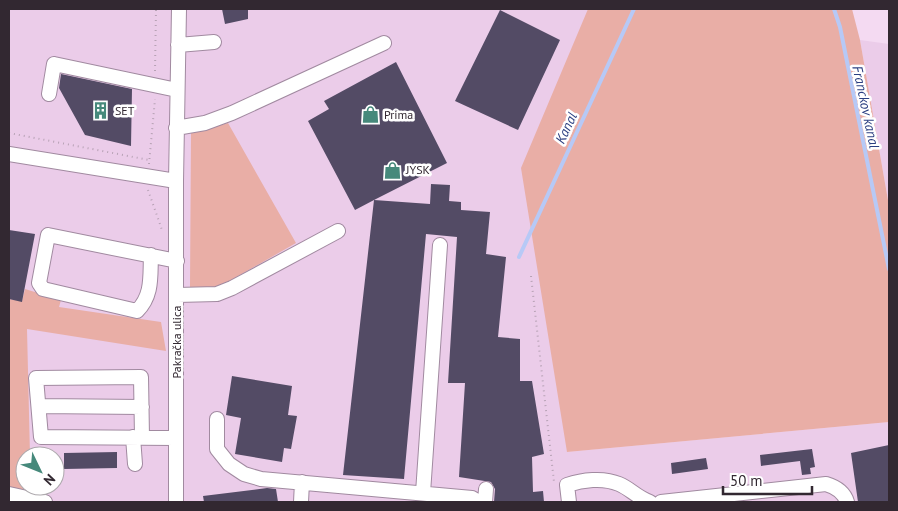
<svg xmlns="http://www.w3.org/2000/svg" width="898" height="511" font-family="'PT Sans',sans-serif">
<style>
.built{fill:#ebcce9;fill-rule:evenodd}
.green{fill:#e9aea6}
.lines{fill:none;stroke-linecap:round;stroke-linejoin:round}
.stream{stroke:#b7c9f6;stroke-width:4}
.building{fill:#534b65}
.minor-casing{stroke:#a18aa0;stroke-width:16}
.path{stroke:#b7a2b5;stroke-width:2;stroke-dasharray:1 4;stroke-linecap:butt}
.minor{stroke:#fff;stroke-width:14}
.labels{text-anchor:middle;stroke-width:5;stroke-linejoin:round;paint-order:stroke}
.poi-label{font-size:12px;fill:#322831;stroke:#fff;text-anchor:start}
.street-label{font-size:12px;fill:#322831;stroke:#fff}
.water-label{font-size:14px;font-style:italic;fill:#2b3f81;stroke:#fff}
</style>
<rect width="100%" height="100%" fill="#f4daf2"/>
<path class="built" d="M9,9H588L567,452L889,422V502H9ZM25,456H55V486H25Z
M860,40L889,44V206Z"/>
<path class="green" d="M588,9H852L860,40L889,206V422L567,452L521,168Z
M228,123L296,243L219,287H190L191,133Z
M25,289L61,300L59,307L161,322L166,351L27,329L30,456H25V486H31L28,502H9V299L22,301Z"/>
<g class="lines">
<path class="stream" d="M834,9L840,27L889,269
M519,257L634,9"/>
</g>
<path class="building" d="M222,9H248V19L225,24Z
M500,10L560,40L518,130L455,101Z
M396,62L447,163L374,200L430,204L431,184L450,185L449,201L461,202V210L490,212L486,254L506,257L498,337L520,339V381H532L544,454L532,457L533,492L543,491L544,502H494L495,489L491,482L459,477L465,383H448L457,237L426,234L404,479L343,475L374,200L355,210L308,121L329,109L324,101Z
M61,74L132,89L131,146L85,135L59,88Z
M9,230L35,234L22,302L9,299Z
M232,376L292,386L288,415L297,416L291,449L284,448L282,462L235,454L241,418L226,415Z
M889,445V502H858L851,453Z
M812,449L815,467L810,468L811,474L802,475L800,461L761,466L760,455Z
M117,452V468L64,469V453Z
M706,458L708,469L672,474L671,463Z
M267,488L276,489L278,502H204L203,496Z"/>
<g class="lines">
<defs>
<path id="minor" d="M178,45L214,42
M49,94L54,64L177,90
M176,128L205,123L232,113L384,43
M9,154L176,181
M151,255C150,276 153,295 137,311L43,289L39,283L48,235L177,261
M177,295L217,294L232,288L338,231
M39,406L142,407
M217,419V449L229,464L244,474L261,479L472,498L479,502
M133,437L135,464
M142,437L141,377L36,378L41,437L176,438
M423,493L440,245
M9,494L45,502
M176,502V181L179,9
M301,502L302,482
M485,502L486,489
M569,502L567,485C582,480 603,477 619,484C631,489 636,497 650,502
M661,502L826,484C836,487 844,492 847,502"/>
</defs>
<use href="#minor" class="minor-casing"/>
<path class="path" d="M155,71L156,9
M9,133L149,160
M149,164L155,99
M148,190L162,230
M531,276L554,482"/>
<use href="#minor" class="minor"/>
</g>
<defs>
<symbol id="building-bare" viewBox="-9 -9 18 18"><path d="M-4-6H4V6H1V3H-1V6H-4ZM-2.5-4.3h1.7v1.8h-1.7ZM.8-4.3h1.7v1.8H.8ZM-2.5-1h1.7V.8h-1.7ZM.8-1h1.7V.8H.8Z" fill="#46897b" stroke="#fff" stroke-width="2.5" paint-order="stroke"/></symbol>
<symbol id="shop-bare" viewBox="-9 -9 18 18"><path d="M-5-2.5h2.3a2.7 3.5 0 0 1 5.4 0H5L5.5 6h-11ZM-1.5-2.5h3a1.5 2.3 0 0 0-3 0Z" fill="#46897b" stroke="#fff" stroke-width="2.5" paint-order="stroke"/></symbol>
</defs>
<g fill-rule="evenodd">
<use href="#building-bare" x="88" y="98" width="25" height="25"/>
<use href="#shop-bare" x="358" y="102" width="25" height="25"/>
<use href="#shop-bare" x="380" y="158" width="25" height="25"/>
</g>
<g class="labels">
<g class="poi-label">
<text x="115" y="115">SET</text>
<text x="384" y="119">Prima</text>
<text x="406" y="174">JYSK</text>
</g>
<g class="street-label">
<text transform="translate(177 342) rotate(-90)" y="4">Pakračka ulica</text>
</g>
<g class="water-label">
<text transform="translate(866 107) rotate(78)" y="5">Franckov kanal</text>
<text transform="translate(566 128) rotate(-65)" y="5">Kanal</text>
</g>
</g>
<rect width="898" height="511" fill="none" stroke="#322831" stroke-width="20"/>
<g transform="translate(40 471) rotate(133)"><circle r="24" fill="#ffffff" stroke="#ada9ad"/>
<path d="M0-4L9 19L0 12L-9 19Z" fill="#46897b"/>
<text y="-8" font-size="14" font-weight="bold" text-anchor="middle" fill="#322831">N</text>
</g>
<path d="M723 486v8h89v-8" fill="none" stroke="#322831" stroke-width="2.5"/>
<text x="730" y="486" font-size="15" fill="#322831" stroke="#ffffff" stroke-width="4" paint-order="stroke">50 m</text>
</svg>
